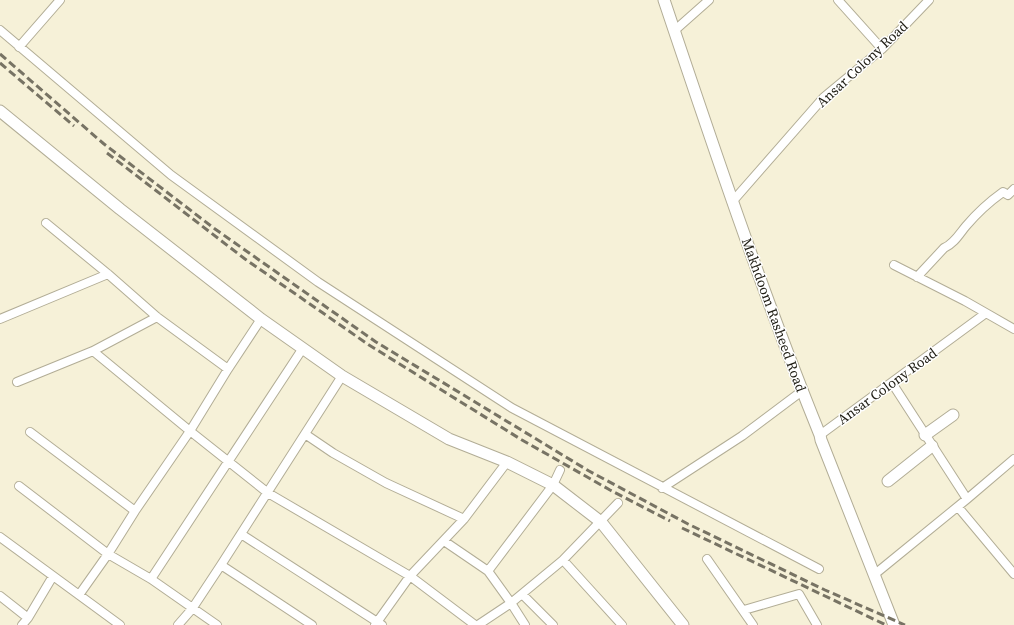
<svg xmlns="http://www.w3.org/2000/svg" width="1014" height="625" font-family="'Source Serif 4',serif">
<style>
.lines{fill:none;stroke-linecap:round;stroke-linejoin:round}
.street-casing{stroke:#b2ad96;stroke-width:10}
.secondary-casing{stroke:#b2ad96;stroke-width:13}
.street{stroke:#fff;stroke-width:8}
.secondary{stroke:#fff;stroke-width:11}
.rail{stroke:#777364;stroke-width:3;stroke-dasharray:8 4;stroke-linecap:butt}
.labels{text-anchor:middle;stroke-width:3;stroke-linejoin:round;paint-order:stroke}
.street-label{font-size:14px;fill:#222017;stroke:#fff}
</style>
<rect width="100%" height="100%" fill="#f6f1d8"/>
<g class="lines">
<defs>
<path id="street" d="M838,0L882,49
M0,30L171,175L318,282L512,408L819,569
M674,31L709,0
M19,47L60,0
M732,202L824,97L882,49L929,0
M46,223L108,274L157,317L228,369
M894,265L965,301L986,313
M917,277L944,248C954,244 960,233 966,226C977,213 989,202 1003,192L1008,195L1014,189
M0,319L108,274
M93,351L190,431L268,493L410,576L475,625
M17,382L93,351L157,317
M892,383L967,499
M30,432L135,511
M305,434L333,453L386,483L464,519
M820,435L986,313L1014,329
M19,486L108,554L151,579L217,625
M662,488L742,436L802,391
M958,507L1014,574
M241,534L382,625
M0,537L120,625
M444,541L488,571L511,603L525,625
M707,559L753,625
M563,560L622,625
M221,565L312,625
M488,571L553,485L560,470
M875,574L967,499L1014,459
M151,579L303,348
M522,594L553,625
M79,595L108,554L135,511L190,431L228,369L261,319
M0,596L28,618
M744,610L799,594L817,625
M22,625L28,618L53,576
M178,625L192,609L221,565L342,376
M375,625L410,576L464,519L507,462
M478,625L511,603L563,560L618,503"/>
<path id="secondary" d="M664,0C713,146 762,292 820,435L821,440L894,625
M0,111L120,209L261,319L342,376L449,439L507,462L553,485L601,522L683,625
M925,435L953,415
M888,481L932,446"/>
</defs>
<use href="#street" class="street-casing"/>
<use href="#secondary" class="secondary-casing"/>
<use href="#street" class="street"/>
<use href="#secondary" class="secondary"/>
<path class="rail" d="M0,54L104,144L215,229L376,342L589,471L688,524L825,590L905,625
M0,63L74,126
M107,153L245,259L369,345L522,440L610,490L670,521
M682,528L886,625"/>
</g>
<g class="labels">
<g class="street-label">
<text transform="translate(862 64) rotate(-43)" y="5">Ansar Colony Road</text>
<text transform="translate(774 315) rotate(70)" y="5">Makhdoom Rasheed Road</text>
<text transform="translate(887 386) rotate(-36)" y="5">Ansar Colony Road</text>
</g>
</g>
</svg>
